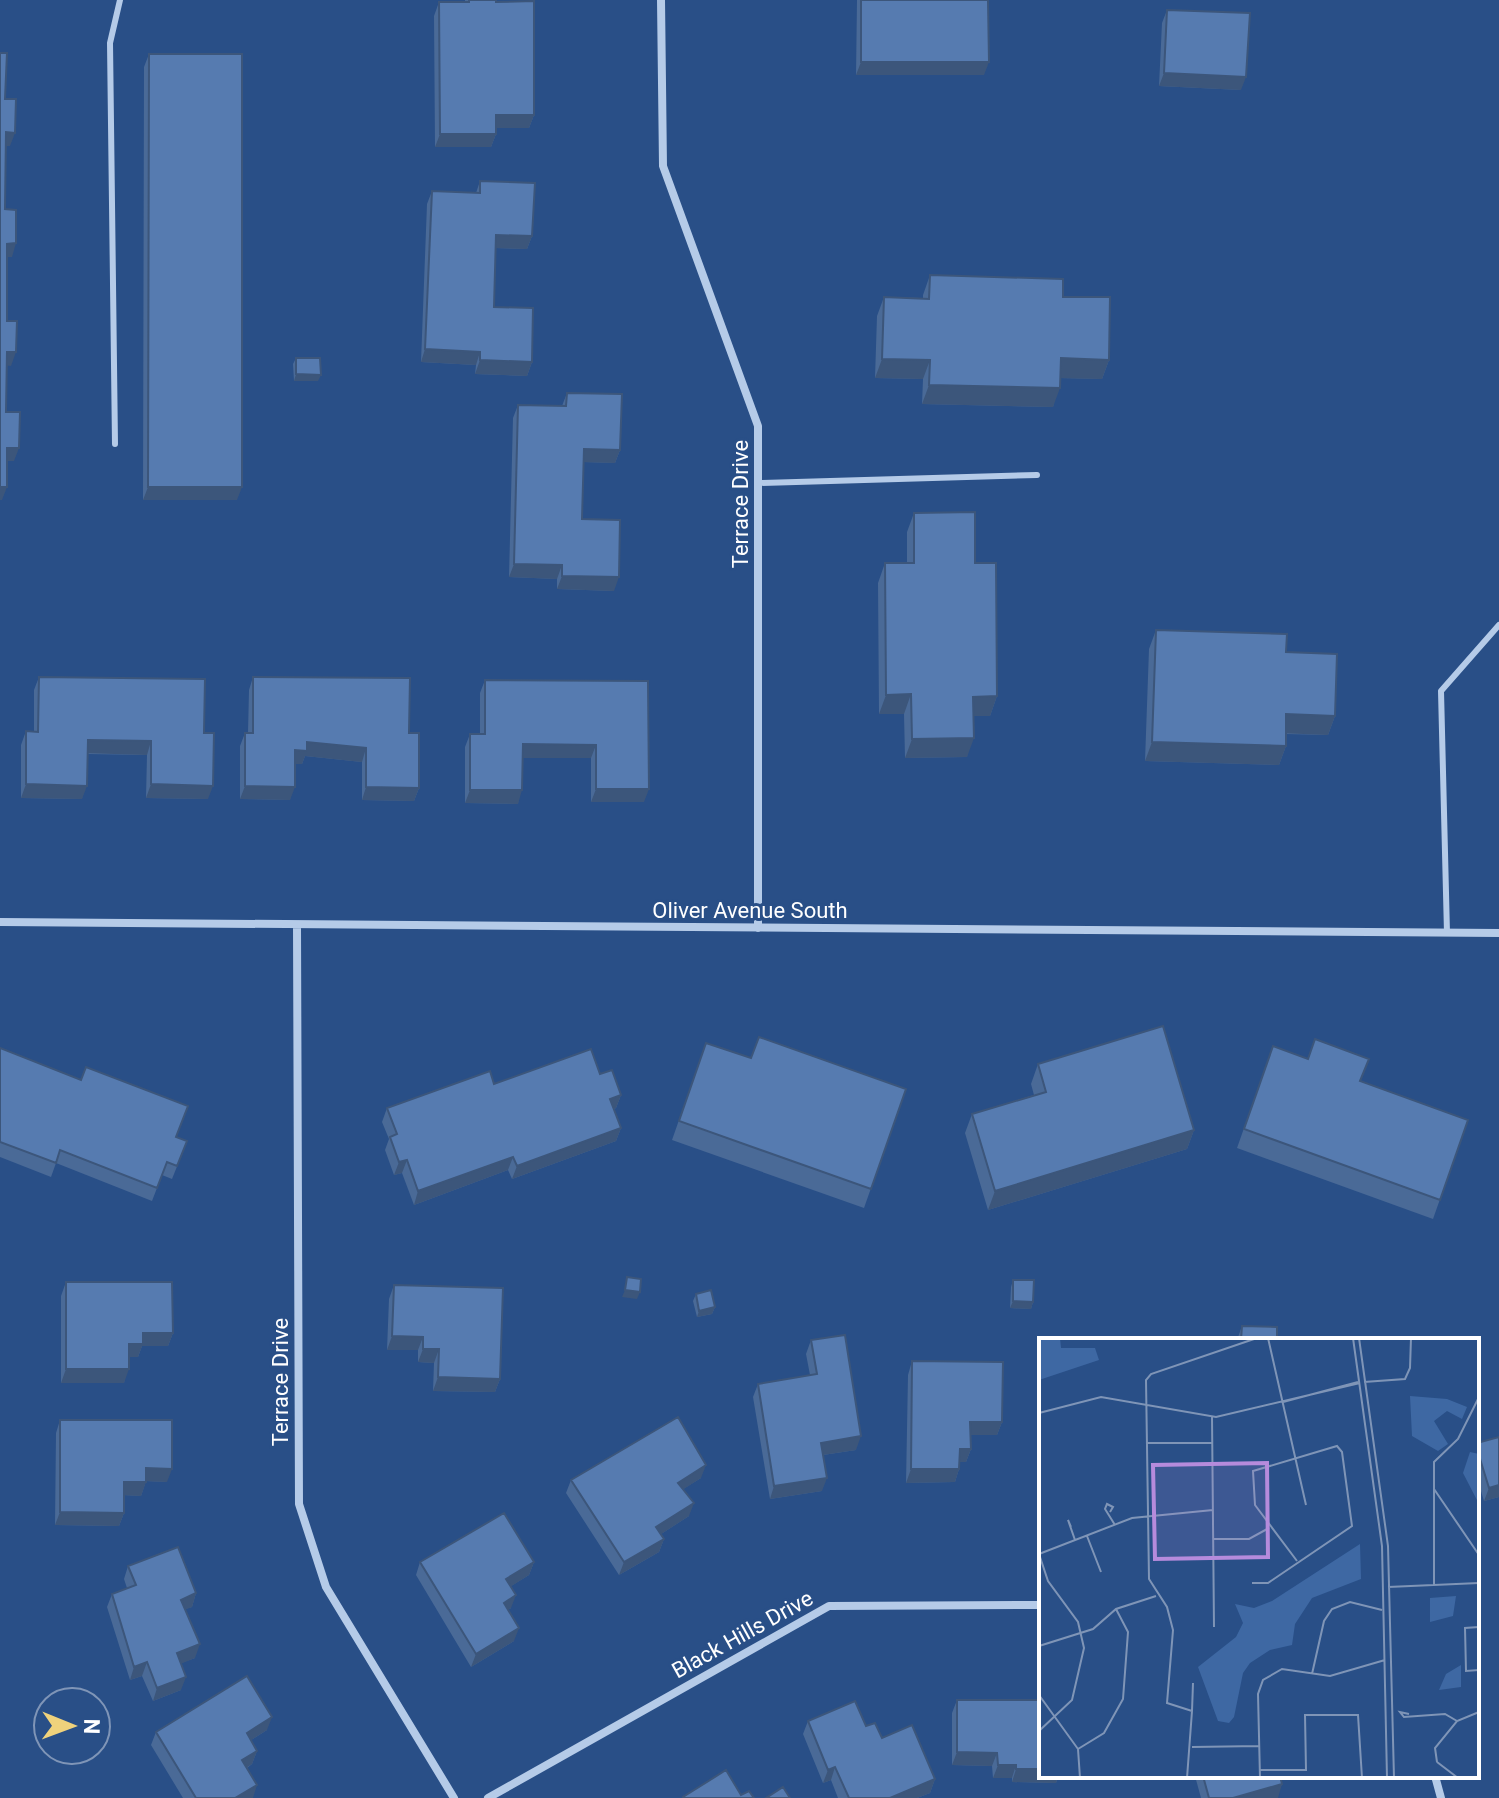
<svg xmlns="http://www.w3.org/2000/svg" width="1499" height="1798" font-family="Roboto,sans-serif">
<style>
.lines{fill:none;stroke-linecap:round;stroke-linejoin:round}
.service{stroke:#b5cbe8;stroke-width:6}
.minor{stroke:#b5cbe8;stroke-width:8}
.wall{fill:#4a6a97}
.shaded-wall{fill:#3c567b}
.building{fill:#567bb0;stroke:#3c567b;stroke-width:2}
.labels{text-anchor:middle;stroke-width:6;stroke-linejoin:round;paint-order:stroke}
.street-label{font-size:22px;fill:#fff;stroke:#294f87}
.inset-road{fill:none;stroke:#7f95b7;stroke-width:2}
.view{fill:#b68bdc;fill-opacity:0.15;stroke:#b68bdc;stroke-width:4}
.inset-edge{fill:none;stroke:#fff;stroke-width:4}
</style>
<rect width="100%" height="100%" fill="#294f87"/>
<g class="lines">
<path class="service" d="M115,444L110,43L120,0
M758,483L1037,475
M1447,933L1441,691L1499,625"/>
<path class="minor" d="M661,0L663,166L758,426V928
M0,922L1499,933
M297,925L299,1504L326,1587L454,1798
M1435,1776L1441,1798
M488,1798L829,1606L1041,1605"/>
</g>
<path class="wall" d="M465,0H496L534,115L529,128H496V134L491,147H435L434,16L439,2H465Z
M857,0H988L984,75H856Z
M1167,10L1241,90L1159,86L1162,23Z
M149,54L237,500H143L144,67Z
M480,181L532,236L527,249L496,248L494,307L532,362L527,376L475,374L476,365L421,362L427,204L432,191L476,193Z
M930,275L1063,297L1109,360L1102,379L1060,378L1053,407L922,404L923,379L875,378L877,316L884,297L923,298V295Z
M296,358L318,381H294L293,364Z
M567,393L620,450L615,463L584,462L582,519L614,591L557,589V579L509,577L513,418L518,405L562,406Z
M914,513L975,563L997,696L990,716H973L967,757L905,758L904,714H879L878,583L885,563H907V532Z
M1156,630L1286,652L1335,716L1328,735L1286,734V746L1279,765L1145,761L1149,649Z
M39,677L204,733L208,799L146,798L147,755L88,754L82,799L21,798V745L26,731L34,732V690Z
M253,677L409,733L419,788L414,801L362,800V762L305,756L302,764H295L290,800L240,799V746L245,733H248L249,690Z
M485,680L648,681L644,802H591V758H523L518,804L465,803V747L470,734H480V693Z
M706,1043L751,1058L906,1089L864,1208L672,1140Z
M1273,1046L1361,1081L1468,1120L1433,1219L1237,1148Z
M0,1048L176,1137L182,1154L172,1179L162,1175L152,1201L56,1163L51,1177L0,1157Z
M1038,1064L1194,1130L1187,1149L988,1210L965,1133L972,1114L1034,1095L1031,1084Z
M600,1074L621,1095L616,1108L614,1109L621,1128L616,1141L512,1179L508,1170L414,1205L402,1173L394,1175L385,1150L389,1139L382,1122L387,1108L494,1084Z
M1013,1280L1033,1302L1031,1309L1010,1308L1011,1287Z
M66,1282L173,1333L168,1346H142L138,1357H129L124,1383H61V1296Z
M394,1285L500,1379L495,1392L433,1391L434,1363L418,1362V1350H387L389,1299Z
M696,1294L715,1307L712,1314L697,1317L693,1301Z
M1242,1326L1277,1340H1237Z
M811,1340L856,1450L823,1455L822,1491L770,1499L753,1397L758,1384L810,1375L806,1354Z
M912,1361L1002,1422L997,1435H971V1449L966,1462H960L959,1469L955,1482L906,1483L908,1375Z
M1041,1389V1485H1040Z
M60,1420L167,1482L146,1481L141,1496L124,1495V1513L119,1526L55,1525L56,1433Z
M1499,1437V1497L1484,1501L1477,1478V1443Z
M701,1478L683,1489L689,1516L661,1534L664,1539L659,1552L619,1575L566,1493L571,1480Z
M420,1562H534L529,1575L511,1586V1608L508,1610L514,1641L471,1667L416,1575Z
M128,1566L196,1593L192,1607L185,1609L195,1658L181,1663V1690L153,1701L142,1676L130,1680L107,1607L112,1594L127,1588L124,1579Z
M957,1700L1041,1776H1058L1056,1783L1012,1782V1778H993L992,1766L952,1765V1713Z
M808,1721L866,1726L935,1779L930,1793L917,1798H838L831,1780L823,1783L803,1734Z
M267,1730L251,1740L257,1751L252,1764L247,1768L253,1798H183L151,1745L156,1732Z
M1195,1776H1280L1282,1784L1276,1798H1201Z"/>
<path class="shaded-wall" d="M861,62H989L984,75H856Z
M1164,73L1246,77L1241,90L1159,86Z
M496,115H534L529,128H491Z
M6,132L15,133L10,146H1Z
M440,134H496L491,147H435Z
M496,235L532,236L527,249L492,248Z
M16,243L12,257H2L7,244Z
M425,349L480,352L476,365L421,362Z
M7,352H16L11,366L2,365Z
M1061,358L1109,360L1102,379L1054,378Z
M882,359L930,360L923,379L875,378Z
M480,360L532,362L527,376L475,374Z
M296,374L321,375L318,381H294Z
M929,385L1060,388L1053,407L922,404Z
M7,448H19L14,461H2Z
M584,449L620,450L615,463L580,462Z
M0,487H7L2,500H0Z
M148,487H242L237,500H143Z
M514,564L562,565L557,579L509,577Z
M562,576L619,577L614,591L557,589Z
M911,694L904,714H879L886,695Z
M997,696L990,716H966L973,697Z
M1286,714L1335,716L1328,735L1279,733Z
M974,738L967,757L905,758L912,739Z
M88,740L151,741L147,755L83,753Z
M307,742L366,748L362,762L305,756L302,764H290L295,750Z
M1152,742L1286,746L1279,765L1145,761Z
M523,744L596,745L591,758H518Z
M26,784L87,786L82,799L21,798Z
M151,784L213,786L208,799L146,798Z
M245,786L295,787L290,800L240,799Z
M366,787L419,788L414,801L362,800Z
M596,789H649L644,802H591Z
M470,790H522L518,804L465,803Z
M621,1095L616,1108L605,1112L610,1099Z
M621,1128L616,1141L512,1179L517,1166Z
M1194,1130L1187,1149L988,1210L995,1191Z
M513,1157L508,1170L414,1205L418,1191Z
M407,1160L402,1173L394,1175L399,1162Z
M625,1290L640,1292L637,1299L622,1297Z
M1013,1301L1033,1302L1031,1309L1010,1308Z
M715,1307L712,1314L697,1317L699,1311Z
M143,1333H173L168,1346H142L138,1357H124L129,1344Z
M392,1336L423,1337L418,1350H387Z
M423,1349H439L434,1363L418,1362Z
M66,1369H129L124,1383H61Z
M438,1377L500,1379L495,1392L433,1391Z
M970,1422H1002L997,1435H966Z
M861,1436L856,1450L816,1456L821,1443Z
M960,1449H971L966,1462H955Z
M706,1465L701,1478L673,1496L678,1483Z
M146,1468L172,1469L167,1482L142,1481Z
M911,1469H959L955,1482L906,1483Z
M827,1478L822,1491L770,1499L774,1486Z
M124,1482H146L141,1496L119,1495Z
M1499,1485V1497L1484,1501L1489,1488Z
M694,1503L689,1516L652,1540L656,1527Z
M60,1512L124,1513L119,1526L55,1525Z
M664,1539L659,1552L619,1575L624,1562Z
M534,1562L529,1575L502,1592L506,1579Z
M196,1593L192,1607L176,1613L181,1600Z
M516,1595L511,1608L499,1616L504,1603Z
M519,1628L514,1641L471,1667L476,1654Z
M200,1644L195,1658L173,1667L177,1653Z
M147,1662L142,1676L130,1680L134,1667Z
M186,1677L181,1690L153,1701L157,1688Z
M272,1717L267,1730L242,1746L247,1733Z
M257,1751L252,1764L238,1773L242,1760Z
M957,1752L997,1753L992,1766L952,1765Z
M998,1765H1016L1012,1778H993Z
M835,1767L831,1780L823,1783L828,1770Z
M1016,1769H1041V1776H1058L1056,1783L1012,1782Z
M935,1779L930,1793L917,1798H890Z
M1282,1784L1278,1798H1233Z
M257,1785L253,1798H235Z"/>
<path class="building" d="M469,0H496V2L534,1V115H496V134H440L439,2H469Z
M861,0H988L989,62H861Z
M1167,10L1250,13L1246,77L1164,73Z
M0,53H7L5,99H16L15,133L6,132L5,209L16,210V243L7,244V321H17L16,352H7L6,412H20L19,448H7V487H0Z
M149,54H242V487H148Z
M480,181L535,183L532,236L496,235L494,307L533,308L532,362L480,360V352L425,349L432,191L480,193Z
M930,275L1063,279V297H1110L1109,360L1061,358L1060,388L929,385L930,360L882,359L884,297L929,299Z
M296,358H320L321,375L296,374Z
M567,393L622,394L620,450L584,449L582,519L620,520L619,577L562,576V565L514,564L518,405L566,406Z
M975,512V563H996L997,696L973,697L974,738L912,739L911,694L886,695L885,563H914V513Z
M1156,630L1287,634L1286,652L1337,654L1335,716L1286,714V746L1152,742Z
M39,677L205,679L204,733H214L213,786L151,784V741L88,740L87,786L26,784V731L38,732Z
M253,677L410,678L409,733H419V788L366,787V748L307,742V751L295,750V787L245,786V733H253Z
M485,680L648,681L649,789H596V745L523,744L522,790H470V734H485Z
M1163,1026L1194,1130L995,1191L972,1114L1046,1092L1038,1064Z
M759,1037L906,1089L871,1189L679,1121L706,1043L751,1058Z
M1315,1039L1369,1059L1360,1081L1468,1120L1440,1200L1244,1129L1273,1046L1308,1059Z
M0,1048L81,1080L86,1067L188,1106L176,1137L187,1141L177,1166L167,1162L157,1188L60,1150L56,1163L0,1142Z
M591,1049L600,1074L612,1070L621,1095L610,1099L621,1128L517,1166L513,1157L418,1191L407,1160L399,1162L390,1137L397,1134L387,1108L490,1071L494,1084Z
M627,1277L641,1279L640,1292L625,1290Z
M1013,1280H1034L1033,1302L1013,1301Z
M66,1282H172L173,1333H143V1344H129V1369H66Z
M394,1285L503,1288L500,1379L438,1377L439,1349H423V1337L392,1336Z
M711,1290L715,1307L699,1311L696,1294Z
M1242,1326L1277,1327V1340H1241Z
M845,1335L861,1436L821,1443L827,1478L774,1486L758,1384L817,1374L811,1340Z
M912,1361L1003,1362L1002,1422H970L971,1449H960L959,1469H911Z
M678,1417L706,1465L678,1483L694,1503L656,1527L664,1539L624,1562L571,1480Z
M60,1420H172V1469L146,1468V1482H124V1513L60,1512Z
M1499,1437V1485L1489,1488L1477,1449V1443Z
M504,1513L534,1562L506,1579L516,1595L504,1603L519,1628L476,1654L420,1562Z
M178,1547L196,1593L181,1600L200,1644L177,1653L186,1677L157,1688L147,1662L134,1667L112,1594L136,1585L128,1566Z
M247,1676L272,1717L247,1733L257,1751L242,1760L257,1785L235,1798H196L156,1732Z
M957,1700H1041V1769H1016V1765H998L997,1753L957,1752Z
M855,1701L866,1726L875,1723L882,1738L912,1725L935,1779L890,1798H849L835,1767L828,1770L808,1721Z
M726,1770L741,1795L749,1791L754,1798H684L683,1797Z
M1203,1776H1280L1282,1784L1233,1798H1209Z
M783,1787L790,1798H766Z"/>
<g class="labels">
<g class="street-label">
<text transform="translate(740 504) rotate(-90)" y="8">Terrace Drive</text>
<text x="750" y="918">Oliver Avenue South</text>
<text transform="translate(280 1382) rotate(-90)" y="8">Terrace Drive</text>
<text transform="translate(742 1634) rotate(-29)" y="8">Black Hills Drive</text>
</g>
</g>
<g transform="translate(1039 1338)">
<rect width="440" height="440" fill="#294f87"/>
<path d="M0,0H21L22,10H56L60,22L0,42ZM371,58L408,61L428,69L423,81L408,73L395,83L409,106L399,113L373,98ZM431,114L440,116V166L424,135ZM321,206L322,241L273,260L256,286L253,307L231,312L211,325L204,335L195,379L190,385L179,383L159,329L197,299L204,285L196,266L215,270L233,263ZM417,258L414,278L391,284V260ZM422,327V349L400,352L407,336Z" fill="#3e68a3"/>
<path class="inset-road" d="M229,0L267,167M314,0L343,208L348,440M320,0L349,208L355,440M325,44L366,41L371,30L372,0M244,64L319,44M0,75L62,59L177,79L321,45M173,79L175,289M108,105H173M395,151L440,217M71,174L74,169L68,166L66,171L76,187M32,189L29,182L36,202M48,198L62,234M174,201H210L230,190M0,216L9,243L39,284L45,310L33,362L0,393M0,216L93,180L174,172M213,245H229L313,188L303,114L298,108L214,133L216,167L258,223M395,248V124L419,101L440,59M349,249L440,245M440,289L426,290L427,333L440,332M0,308L54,291L77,271L117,258M273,336L285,283L293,271L311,264L343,272M0,357L39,411L41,440M153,373L154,345M370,376L361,374L365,379L406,376L418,383M153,409L220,408M39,411L65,395L84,361L89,294L77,271M398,424L396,410L418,383L440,374M398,424L419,440M220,432H267L266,377H319L323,440M148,440L153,373L128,365L134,292L128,269L110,241L107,42L112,36L218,0M221,440L219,356L224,342L243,331L291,338L346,322"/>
<path class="view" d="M228,125L229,219L116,221L114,127Z"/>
<rect width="440" height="440" class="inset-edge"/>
</g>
<g transform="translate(72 1726) rotate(91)"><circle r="38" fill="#294f87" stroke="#7f95b7" stroke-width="2"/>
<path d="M0-6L14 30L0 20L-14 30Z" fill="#efd27c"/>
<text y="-12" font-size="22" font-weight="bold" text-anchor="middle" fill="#ffffff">N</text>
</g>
</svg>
